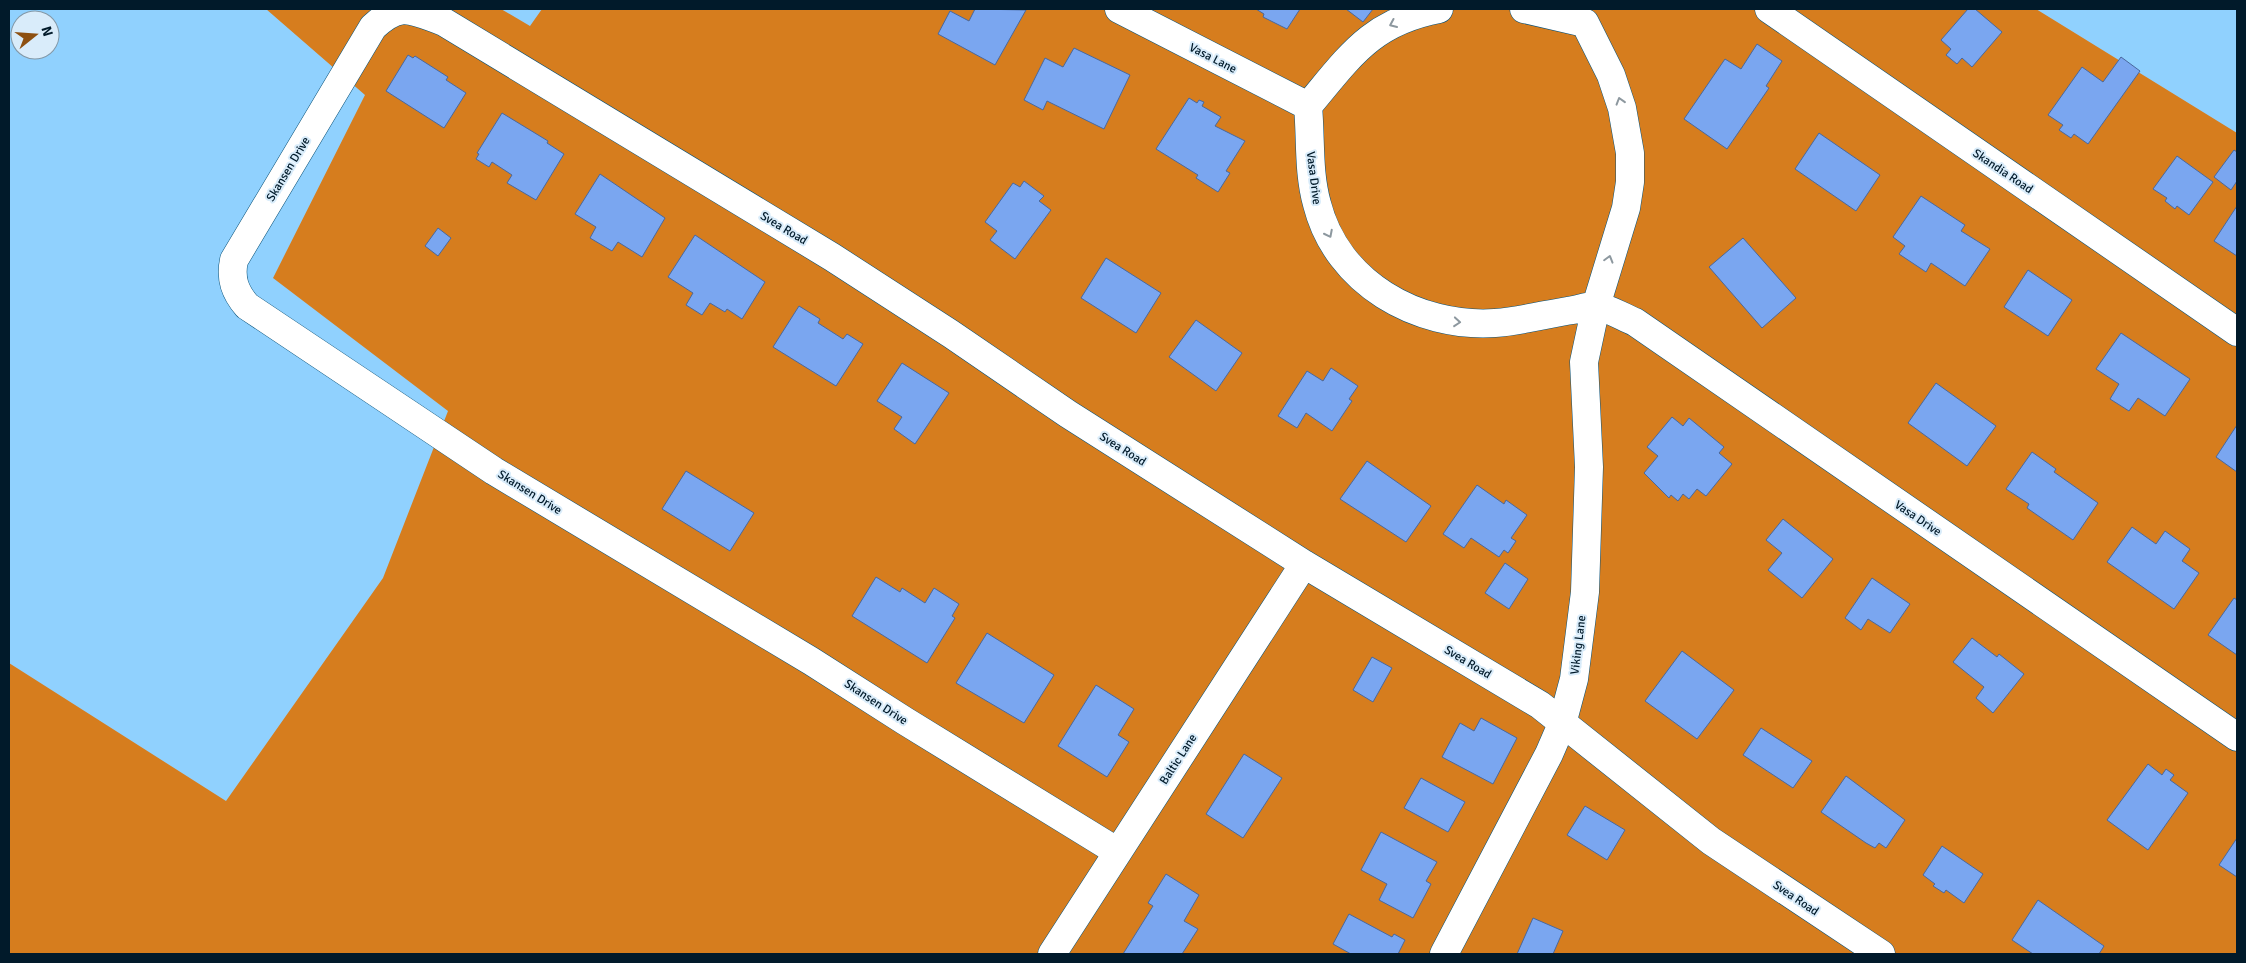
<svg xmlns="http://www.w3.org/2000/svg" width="2246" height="963" font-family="Signika,sans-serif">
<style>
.forest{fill:#d67d1e}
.building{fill:#7aa6f0;stroke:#49689d}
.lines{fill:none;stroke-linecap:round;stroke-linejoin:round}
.minor-casing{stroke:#085178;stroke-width:29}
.minor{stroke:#fff;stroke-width:28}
.oneway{stroke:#8d989f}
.labels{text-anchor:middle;stroke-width:4;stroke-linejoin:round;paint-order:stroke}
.street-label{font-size:12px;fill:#011a2a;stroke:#d9ecfa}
</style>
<rect width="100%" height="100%" fill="#90d1fe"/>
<path class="forest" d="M266,9H501L530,26L542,9H2036L2237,133V954H9V663L226,801L383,578L448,411L273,278L365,95Z"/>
<path class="building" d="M975,9L1026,10L995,65L938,34L950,11L969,21Z
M1256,9H1300L1287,29L1263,17L1264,14Z
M1346,9H1373L1363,22Z
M1968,9H1975L2002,32L1972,67L1962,58L1957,64L1946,55L1951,49L1941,40Z
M1757,44L1782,61L1766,86L1769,88L1727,149L1684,119L1725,59L1741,69Z
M1074,48L1130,75L1104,129L1047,101L1043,110L1024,100L1045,58L1063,67Z
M408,55L413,58L415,56L448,77L446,80L466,93L444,128L386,91Z
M2121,57L2140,71L2088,144L2074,134L2071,138L2059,130L2063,125L2048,115L2082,67L2103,82Z
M1189,98L1197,103L1199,100L1204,102L1202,106L1221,117L1215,126L1245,141L1226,171L1230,173L1218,192L1196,178L1198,175L1156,149Z
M502,113L548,141L547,143L564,154L536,200L507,183L512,175L492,162L489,167L476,159L479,154L477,153Z
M1819,133L1880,175L1856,211L1795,169Z
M2234,150L2237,152V181L2231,190L2214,177Z
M2177,156L2213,182L2189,215L2177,206L2175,209L2165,201L2167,198L2153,189Z
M600,174L665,218L642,257L618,242L612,251L590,238L596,227L575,214Z
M1024,181L1044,196L1039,201L1051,210L1015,259L990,240L997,231L985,222L1013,183L1020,187Z
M1921,196L1965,225L1961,231L1990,249L1965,286L1931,263L1926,272L1899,254L1905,246L1893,237Z
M2237,206V256L2214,241Z
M438,228L451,238L438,256L425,246Z
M695,235L765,282L742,319L727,309L725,312L710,303L702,315L686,305L693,293L668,277Z
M1743,238L1796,298L1762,328L1709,267Z
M1106,258L1161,293L1136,333L1081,298Z
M2028,270L2072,300L2048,336L2004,307Z
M799,306L820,319L818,323L843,339L847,334L863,344L836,386L773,347Z
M1196,320L1242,353L1216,391L1169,357Z
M2121,333L2190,379L2165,416L2138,398L2129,411L2110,399L2119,384L2096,369Z
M902,363L949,393L915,444L894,429L902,417L877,401Z
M1331,368L1358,386L1349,399L1352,401L1332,431L1306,413L1297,428L1278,416L1307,371L1323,381Z
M1936,383L1996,426L1967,466L1908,423Z
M1672,417L1683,426L1689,418L1724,447L1719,453L1732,464L1706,496L1697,489L1689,499L1683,494L1678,501L1671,495L1669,498L1644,473L1658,456L1647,447Z
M2237,425V472L2216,457Z
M2032,452L2056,469L2054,472L2098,503L2073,540L2027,508L2029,504L2006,489Z
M1367,461L1431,506L1406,542L1340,499Z
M686,471L754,513L730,551L662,509Z
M1477,485L1504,504L1506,500L1527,515L1511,538L1516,541L1508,553L1504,550L1499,557L1471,538L1464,548L1443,534Z
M1783,519L1833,559L1802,598L1768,570L1782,553L1766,540Z
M2132,527L2156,544L2165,531L2190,549L2182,561L2199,573L2174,609L2107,562Z
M1505,563L1528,579L1509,609L1485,593Z
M876,577L900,592L902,588L925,603L934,588L959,604L952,616L955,618L927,663L852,616Z
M1872,578L1910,604L1890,633L1868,619L1861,630L1845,618Z
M2234,598L2237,600V655L2208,635Z
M987,633L1054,675L1024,723L956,683Z
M1972,638L1997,657L1999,654L2024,674L1993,713L1976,698L1984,687L1953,662Z
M1682,651L1734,690L1697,739L1645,701Z
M1372,657L1392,668L1373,702L1353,690Z
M1096,685L1134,709L1118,735L1129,742L1107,777L1058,746Z
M1481,718L1517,738L1493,784L1442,757L1460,723L1474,731Z
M1761,728L1812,761L1793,788L1743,755Z
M1244,754L1282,778L1243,838L1206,814Z
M2148,764L2162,775L2166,769L2174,775L2170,780L2188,793L2148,850L2107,820Z
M1846,776L1905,820L1886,848L1879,843L1875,848L1866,843L1821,812Z
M1421,778L1465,802L1448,832L1404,808Z
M1585,806L1625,830L1607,860L1567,835Z
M1381,832L1437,862L1426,881L1431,884L1413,918L1379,900L1387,884L1361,870Z
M2237,838V877L2219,865Z
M1942,846L1983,874L1964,903L1946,890L1944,893L1933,886L1935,884L1923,875Z
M1166,874L1199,895L1184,921L1198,929L1182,954H1123L1153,906L1148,903Z
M2038,900L2104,946L2099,954H2033L2012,940Z
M1349,914L1392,937L1394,934L1405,940L1398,954H1351L1333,944Z
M1533,918L1563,931L1553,954H1517Z"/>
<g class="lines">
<defs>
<path id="minor" d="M1119,9L1308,106
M1439,9C1371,22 1350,56 1308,106C1311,139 1308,172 1317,204C1337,283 1417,328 1495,323C1521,321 1547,314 1573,310C1580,309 1589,305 1596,306C1608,308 1623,317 1635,322L2237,737
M1769,9L2237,332
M1118,852L905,721L811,661L494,471L247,306C235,292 230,279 234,260L373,27C401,1 411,10 444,22L832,257L951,334L1068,414L1304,564L1540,705L1711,841L1881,954
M1052,954L1304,564
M1444,954L1549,754L1562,724L1574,679L1585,592L1589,467L1584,362L1596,306L1626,208L1630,182V153L1622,108L1611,75L1585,23L1524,9"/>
</defs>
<use href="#minor" class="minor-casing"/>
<use href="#minor" class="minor"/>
</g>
<defs><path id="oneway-chevron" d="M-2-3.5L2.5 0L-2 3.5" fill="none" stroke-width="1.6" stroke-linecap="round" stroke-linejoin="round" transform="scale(1.25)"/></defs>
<g class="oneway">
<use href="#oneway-chevron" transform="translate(1393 24) rotate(156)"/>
<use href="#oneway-chevron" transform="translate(1620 101) rotate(-107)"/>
<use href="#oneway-chevron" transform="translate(1329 234) rotate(63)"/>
<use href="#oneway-chevron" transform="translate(1609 259) rotate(-74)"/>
<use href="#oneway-chevron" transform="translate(1457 322) rotate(5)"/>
</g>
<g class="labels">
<g class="street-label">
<text transform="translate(1213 58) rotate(27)" y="4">Vasa Lane</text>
<text transform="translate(288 169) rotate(-59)" y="4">Skansen Drive</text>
<text transform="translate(2003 171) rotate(34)" y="4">Skandia Road</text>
<text transform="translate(1314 178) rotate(83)" y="4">Vasa Drive</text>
<text transform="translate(784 228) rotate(31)" y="4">Svea Road</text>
<text transform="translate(1123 449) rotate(32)" y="4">Svea Road</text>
<text transform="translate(530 492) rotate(32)" y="4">Skansen Drive</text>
<text transform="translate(1918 518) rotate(34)" y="4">Vasa Drive</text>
<text transform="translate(1578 645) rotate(-83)" y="4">Viking Lane</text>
<text transform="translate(1468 662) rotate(31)" y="4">Svea Road</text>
<text transform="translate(876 702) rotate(33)" y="4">Skansen Drive</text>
<text transform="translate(1178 759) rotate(-57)" y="4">Baltic Lane</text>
<text transform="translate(1796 898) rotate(34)" y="4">Svea Road</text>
</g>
</g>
<rect width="2246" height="963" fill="none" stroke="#011a2a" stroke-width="20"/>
<g transform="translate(35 35) rotate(73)"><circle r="24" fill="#d9ecfa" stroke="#8398a7"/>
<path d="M0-4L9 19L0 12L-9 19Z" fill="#8d5011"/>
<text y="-8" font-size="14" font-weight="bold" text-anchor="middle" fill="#011a2a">N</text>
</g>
</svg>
